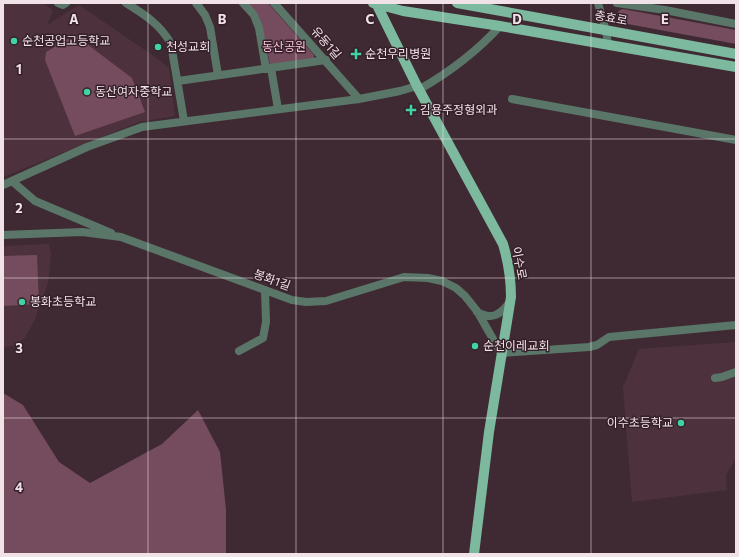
<svg xmlns="http://www.w3.org/2000/svg" width="739" height="557" font-family="Commissioner,'Noto Sans KR',sans-serif">
<style>
.built{fill:#4d323d}
.green{fill:#754c5e}
.lines{fill:none;stroke-linecap:round;stroke-linejoin:round}
.minor{stroke:#597669;stroke-width:8}
.major{stroke:#7cb99f;stroke-width:10}
.grid{fill:none;stroke:#f1e2e8;stroke-width:1;stroke-opacity:0.55}
.poi-dot{fill:#3fd4a2;stroke:#352029;stroke-width:1.5}
.labels{text-anchor:middle;stroke-width:3;stroke-linejoin:round;paint-order:stroke}
.street-label{font-size:12px;fill:#f1e2e8;stroke:#352029}
.poi-label{font-size:12px;fill:#f1e2e8;stroke:#352029;text-anchor:start}
.park-label{font-size:12px;fill:#f9c1d8;stroke:#352029}
.grid-label{font-size:13px;text-anchor:middle;font-weight:bold;fill:#f1e2e8;stroke:#352029;stroke-width:3;stroke-linejoin:round;paint-order:stroke}
</style>
<rect width="100%" height="100%" fill="#3f2a33"/>
<path class="built" d="M3,3H44L53,11L47,25L79,5L155,57L169,68L175,116L139,122L3,177Z
M49,244L51,254L48,283L34,321L25,338L14,346L3,347V246Z
M736,342V458L726,475L727,490L632,502L623,387L639,349Z"/>
<path class="green" d="M247,3H268L314,55V60L270,67L268,54Z
M623,9L736,30V44L622,23L618,16V12L620,10Z
M75,35L132,78L145,112L75,136L45,60L46,52Z
M37,255L39,304L3,306V256Z
M3,393L23,405L59,462L90,483L162,444L198,410L220,452L226,510V554H3Z"/>
<g class="lines">
<path class="minor" d="M58,3L63,5L66,3
M126,3C144,14 161,25 171,44L184,121
M196,3L205,15L210,27L218,75
M243,3L254,15L259,28L266,69
M274,3L359,99
M598,3L606,31L608,44
M617,3L665,10L736,24
M271,68L278,109
M178,81L326,60
M420,89C448,73 478,50 500,26
M512,99L736,140
M12,181L35,201L111,233
M3,185L87,147L142,127L359,99L400,91L417,86
M3,235L82,232L121,237L292,300L306,302L326,301L404,277L428,278L442,281L456,288L465,296L477,311L501,353L589,347L597,345L609,337L736,325
M477,312C492,321 501,314 510,302
M239,351L263,338L266,322L265,290
M715,378L722,377L736,372"/>
<path class="major" d="M373,3L403,11L500,26L736,67
M376,3L417,86L503,244C508,261 511,279 511,297L489,432L474,554
M457,3L736,54"/>
</g>
<path class="grid" d="M148,3V554M296,3V554M443,3V554M591,3V554M3,139H736M3,278H736M3,418H736"/>
<g class="poi-dot">
<circle cx="14" cy="41" r="4"/>
<circle cx="158" cy="47" r="4"/>
<path d="M354 48h4v4h4v4h-4v4h-4v-4h-4v-4h4z"/>
<circle cx="87" cy="92" r="4"/>
<path d="M409 104h4v4h4v4h-4v4h-4v-4h-4v-4h4z"/>
<circle cx="22" cy="302" r="4"/>
<circle cx="475" cy="346" r="4"/>
<circle cx="681" cy="423" r="4"/>
</g>
<g class="labels">
<g class="street-label">
<text transform="translate(611 18) rotate(10)" y="4">충효로</text>
<text transform="translate(326 43) rotate(49)" y="4">유동1길</text>
<text transform="translate(519 263) rotate(79)" y="4">이수로</text>
<text transform="translate(272 280) rotate(20)" y="4">봉화1길</text>
</g>
<g class="poi-label">
<text x="22" y="45">순천공업고등학교</text>
<text x="166" y="51">천성교회</text>
<text x="365" y="58">순천우리병원</text>
<text x="95" y="96">동산여자중학교</text>
<text x="420" y="114">김용주정형외과</text>
<text x="30" y="306">봉화초등학교</text>
<text x="483" y="350">순천이레교회</text>
<text x="673" y="427" text-anchor="end">이수초등학교</text>
</g>
<g class="park-label">
<text x="284" y="51">동산공원</text>
</g>
</g>
<g class="grid-label">
<text x="74" y="24">A</text>
<text x="222" y="24">B</text>
<text x="370" y="24">C</text>
<text x="517" y="24">D</text>
<text x="665" y="24">E</text>
<text x="19" y="74">1</text>
<text x="19" y="213">2</text>
<text x="19" y="353">3</text>
<text x="19" y="492">4</text>
</g>
<rect width="739" height="557" fill="none" stroke="#f1e2e8" stroke-width="8"/>
</svg>
